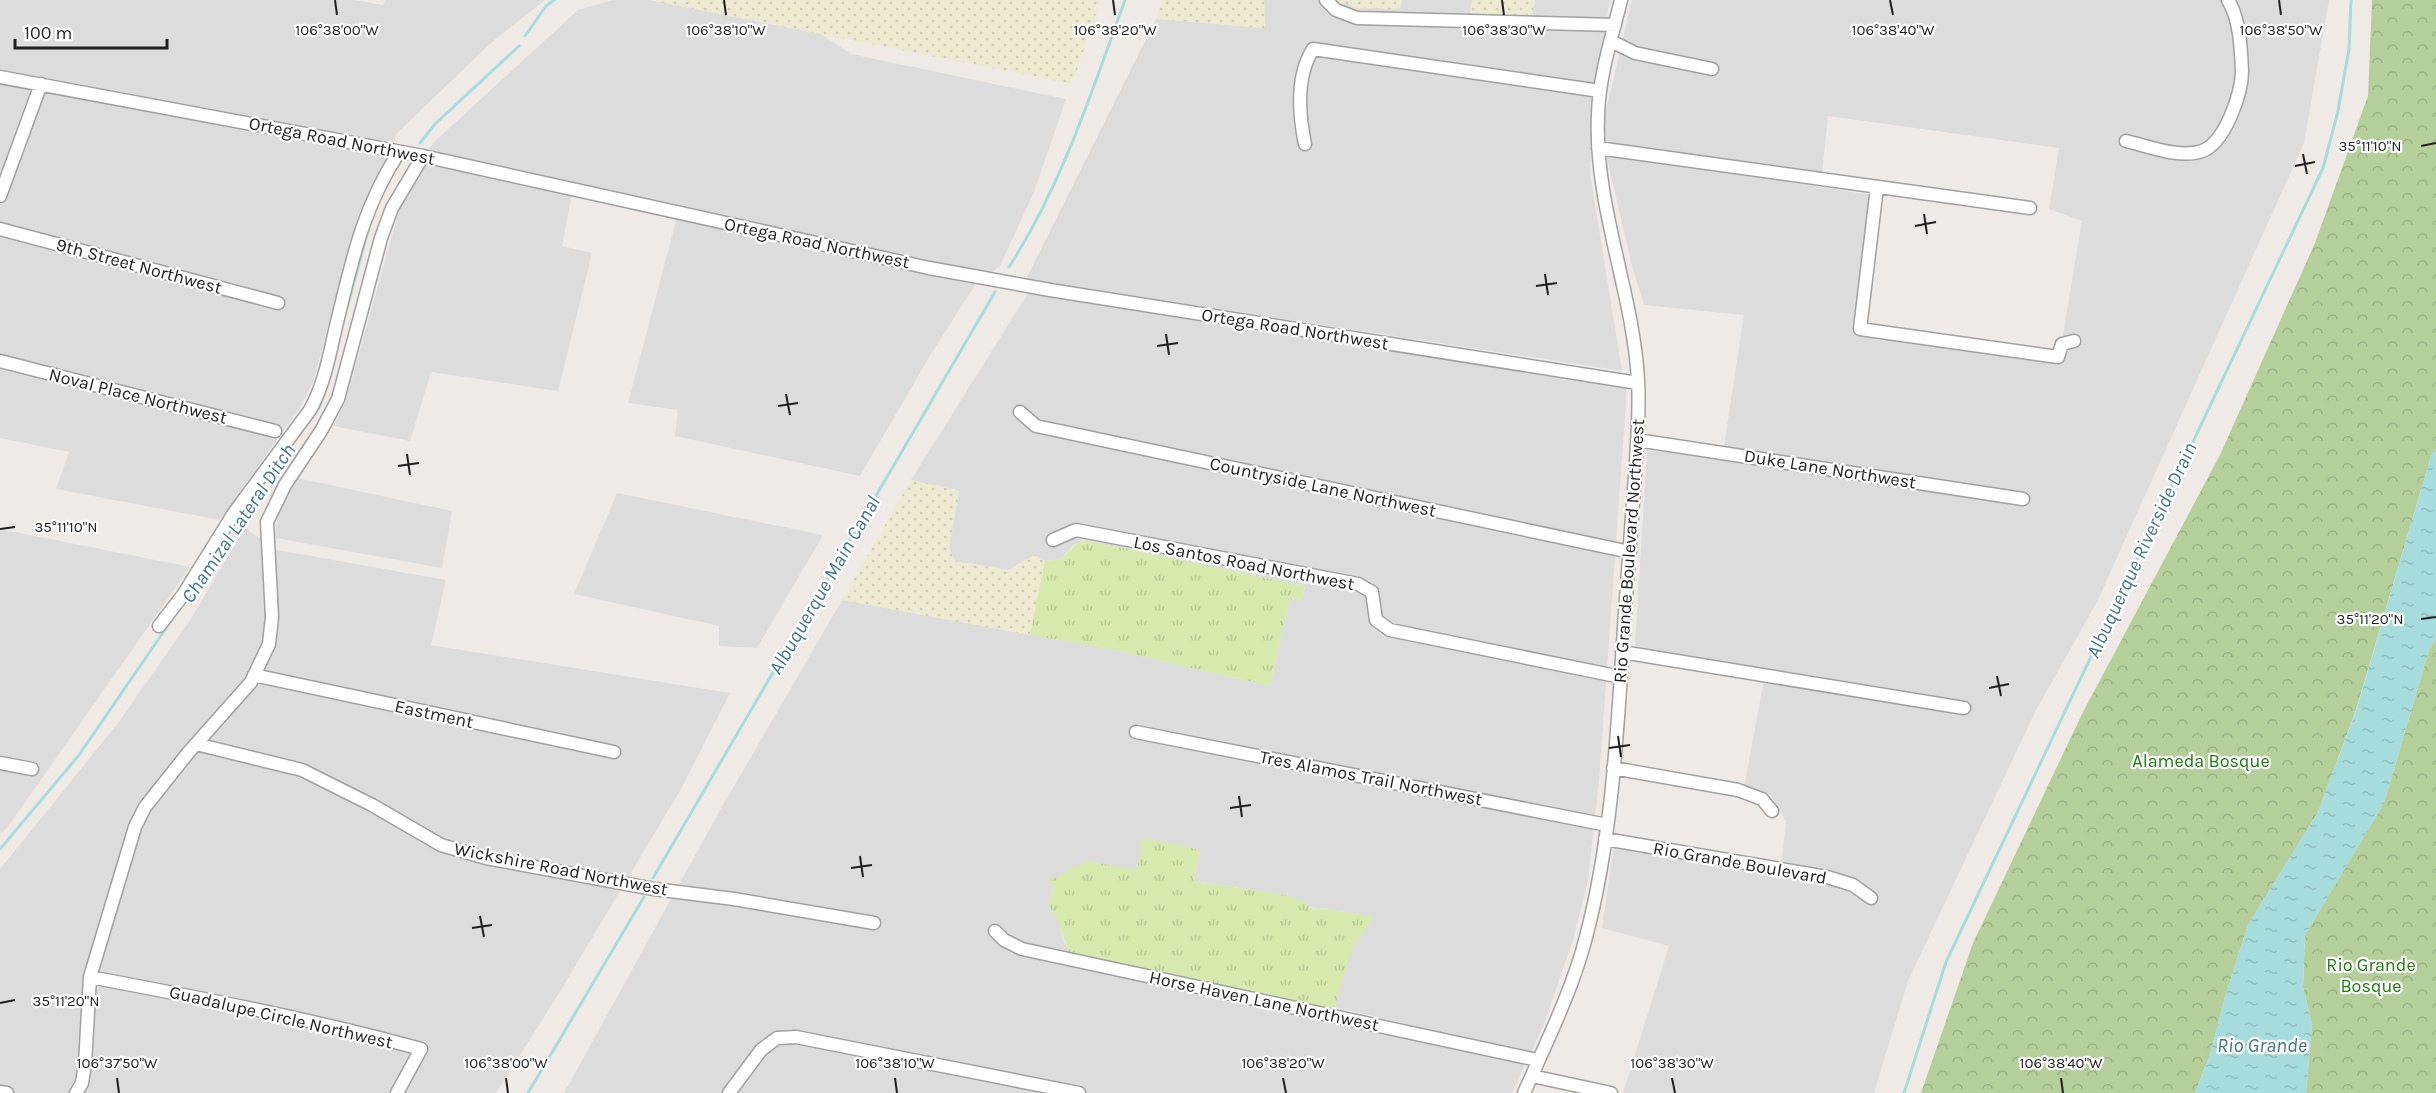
<svg xmlns="http://www.w3.org/2000/svg" width="2436" height="1093" font-family="Karla,sans-serif">
<style>
.residential{fill:#dddcdc}
.farmland{fill:url(#farmland-dots)}
.grass{fill:url(#grass-tufts)}
.forest{fill:url(#forest-crowns)}
.water{fill:url(#water-ripples)}
.lines{fill:none;stroke-linecap:round;stroke-linejoin:round}
.stream{stroke:#a7dcdd;stroke-width:3}
.minor-casing{stroke:#a0a0a0;stroke-width:15}
.minor{stroke:#fff;stroke-width:12}
.ticks{fill:none;stroke:#1f1f1f;stroke-width:2}
.labels{text-anchor:middle;stroke-width:4.5;stroke-linejoin:round;paint-order:stroke}
.street-label{font-size:18px;fill:#1f1f1f;stroke:#fff}
.park-label{font-size:18px;fill:#1b7e0d;stroke:#fff}
.water-label{font-size:20px;font-style:italic;fill:#40788f;stroke:#fff}
.ticks-label{font-size:15px;text-anchor:middle;fill:#1f1f1f;stroke:#fff;stroke-width:4.5;stroke-linejoin:round;paint-order:stroke}
</style>
<defs>
<pattern id="farmland-dots" width="8" height="8" patternUnits="userSpaceOnUse" patternTransform="scale(1.5)"><rect width="8" height="8" fill="#eeead1"/><path d="M2 2h.1M6 6h.1" fill="none" stroke="#ccc8b3" stroke-width="1.8" stroke-linecap="round"/></pattern>
<pattern id="grass-tufts" width="24" height="20" patternUnits="userSpaceOnUse" patternTransform="scale(1.5)"><rect width="24" height="20" fill="#d7e9ac"/><path d="M3 7l-1-3M5 7V3M7 7l1-3M15 17l-1-3M17 17v-4M19 17l1-3" fill="none" stroke="#b8c794"/></pattern>
<pattern id="forest-crowns" width="20" height="18" patternUnits="userSpaceOnUse" patternTransform="scale(1.5)"><rect width="20" height="18" fill="#b5cf9b"/><path d="M2 6a3 3 0 1 1 6 0M12 15a3 3 0 1 1 6 0" fill="none" stroke="#9bb185"/></pattern>
<pattern id="water-ripples" width="26" height="14" patternUnits="userSpaceOnUse" patternTransform="scale(1.5)"><rect width="26" height="14" fill="#a7dcdd"/><path d="M2 4q2-2 4 0t4 0M15 11q2-2 4 0t4 0" fill="none" stroke="#8fbcbd"/></pattern>
</defs>
<rect width="100%" height="100%" fill="#f0eae6"/>
<path class="residential" d="M0,0H355L383,5L385,0H545L492,42L396,134L392,156L372,185L355,228L314,379L301,406L220,520L56,489L69,452L0,438Z
M612,0H650L821,34L851,54L1066,99L1034,192L1000,266L977,282L931,354L860,476L675,436L678,410L628,403L677,217L572,194L562,246L592,253L558,391L431,372L410,441L333,426L345,403L401,204L433,143L578,10Z
M1264,0H1337L1341,3L1400,8L1402,0H1472L1470,13L1531,16L1535,0H1610L1593,96L1590,173L1622,371L1026,279L1156,19L1265,28Z
M1632,0H2329L2304,143L2097,602L2036,710L1908,981L1874,1093H1623L1669,946L1602,928L1614,846L1780,876L1786,822L1771,795L1744,787L1766,669L1635,646L1647,450L1722,459L1744,315L1644,305L1632,266L1606,154L1872,195L1852,331L2058,364L2082,221L2049,209L2059,148L1828,116L1822,174L1604,144L1605,114Z
M1028,293L1627,388L1599,782L1588,880L1573,940L1544,1024L1531,1053L1334,1007L1352,948L1373,917L1322,908L1318,910L1285,895L1194,881L1200,850L1138,870L1053,888L1048,906L1057,916L1064,942L1071,955L1526,1062L1512,1093H564L719,812L842,600L1105,648L1270,686L1290,598L1302,600L1305,586L1083,540L1074,545L1061,559L1045,561L1035,555L1008,570L955,561L949,547L959,491L911,480Z
M297,478L452,511L442,568L275,538L278,513Z
M617,493L823,535L757,648L719,646V626L574,594Z
M245,528L277,550L446,580L431,645L730,693L681,789L561,990L496,1093H0V869L118,723L190,620Z
M0,529L190,567L7,828L0,834Z"/>
<path class="farmland" d="M650,0H1101L1072,84Z
M1162,0H1264L1265,28L1156,19Z
M1337,0H1402L1400,9L1357,8Z
M1472,0H1535L1532,16L1470,13Z
M911,480L959,490L949,547L955,561L1008,570L1035,555L1045,561L1030,635L842,600Z"/>
<path class="grass" d="M1079,541H1088L1305,586L1302,600L1290,598L1270,686L1105,648L1030,635L1045,561L1061,559Z
M1143,838L1200,850L1194,881L1285,895L1308,903L1309,907L1318,910L1322,908L1374,917L1352,949L1333,1013L1290,1003L1265,992L1263,995L1071,955C1062,939 1061,920 1048,906L1053,888L1049,881L1087,861L1137,870Z"/>
<path class="forest" d="M2372,0H2436V449L2431,456L2356,710L2318,812L2248,925L2225,997L2210,1055L2195,1093H1921L1973,943L2083,712L2220,455L2315,243L2368,96Z
M2436,639V1093H2306L2312,1024L2303,987L2305,935L2384,803L2429,650Z"/>
<path class="water" d="M2436,449V639L2429,650L2384,803L2305,935L2303,987L2312,1024L2306,1093H2195L2210,1055L2225,997L2248,925L2318,812L2356,711L2431,456Z"/>
<g class="lines">
<path class="stream" d="M525,36L546,6L554,0
M420,143L435,124L519,46
M396,167L402,160
M1009,267C1062,185 1092,91 1125,0
M343,322L369,227
M302,430L319,408L331,372
M0,849L79,755L195,586
M653,878L995,292
M528,1093L644,897
M1904,1093L1946,962L2323,168L2338,111L2349,49L2351,0"/>
<defs>
<path id="minor" d="M1326,0L1336,10L1357,18L1615,25
M1611,41L1635,53L1712,69
M0,77L423,156L929,268L1050,290L1638,383
M2126,141C2148,146 2180,159 2202,151C2225,143 2242,93 2242,71C2241,49 2240,19 2228,0
M1305,144C1299,115 1296,76 1313,49L1600,91
M1598,148L2030,208
M1877,187L1860,329L2058,357L2062,344L2074,341
M0,196L41,84
M0,229L278,303
M0,361L275,431
M1020,412L1036,426L1630,552
M1637,440L2023,499
M1053,540L1076,530L1358,584L1372,592L1376,620L1390,630L1621,677
M159,626L183,595L234,513L310,410C326,381 330,350 338,318C353,256 364,206 399,152
M1622,652L1964,708
M254,675L614,752
M1136,732L1607,825
M196,744L302,770L372,805L441,845L486,858L654,889L734,899L874,923
M0,763L32,769
M1613,768L1738,790L1762,799L1772,811
M1605,839L1827,877L1853,885L1871,898
M995,931L1004,940L1022,949L1537,1060
M90,977C201,998 312,1019 421,1049L397,1093
M1532,1076L1611,1093
M0,1092L7,1093
M76,1093L82,1083L85,1064L90,977L135,827L145,807L188,753L251,682L269,644L272,617L267,522L285,485L321,431L338,399L381,238L392,208L423,156
M729,1093L761,1050L777,1038L796,1037L1079,1093
M1524,1093C1546,1043 1573,989 1586,937C1615,827 1618,711 1626,598C1629,557 1632,516 1635,475C1637,444 1640,412 1638,380C1633,291 1594,205 1598,115C1599,76 1612,37 1621,0"/>
</defs>
<use href="#minor" class="minor-casing"/>
<use href="#minor" class="minor"/>
</g>
<path class="ticks" d="M335,0L337,15M724,0L726,15M1113,0L1115,15M1502,0L1504,15M1890,0L1893,15M2279,0L2281,15M2421,146L2436,143M2303,154L2307,174M2295,166L2315,162M1924,214L1927,234M1915,226L1936,222M1545,274L1548,295M1536,286L1557,283M1166,334L1169,355M1157,346L1178,343M786,394L790,415M778,406L798,403M407,454L410,475M398,466L419,463M0,529L15,527M2421,619L2436,617M1997,676L2001,696M1989,688L2009,684M1618,736L1621,757M1609,748L1630,745M1239,796L1242,817M1230,808L1251,805M860,856L863,877M851,868L872,865M480,916L484,937M472,928L492,925M0,1003L15,1000M117,1078L119,1093M506,1078L508,1093M895,1078L897,1093M1283,1078L1286,1093M1672,1078L1675,1093M2061,1078L2063,1093"/>
<g class="labels">
<g class="street-label">
<text transform="translate(342 141) rotate(11)" y="6">Ortega Road Northwest</text>
<text transform="translate(817 243) rotate(12)" y="6">Ortega Road Northwest</text>
<text transform="translate(139 266) rotate(15)" y="6">9th Street Northwest</text>
<text transform="translate(1295 329) rotate(9)" y="6">Ortega Road Northwest</text>
<text transform="translate(138 396) rotate(14)" y="6">Noval Place Northwest</text>
<text transform="translate(1830 469) rotate(9)" y="6">Duke Lane Northwest</text>
<text transform="translate(1323 487) rotate(12)" y="6">Countryside Lane Northwest</text>
<text transform="translate(1629 551) rotate(-86)" y="6">Rio Grande Boulevard Northwest</text>
<text transform="translate(1244 563) rotate(11)" y="6">Los Santos Road Northwest</text>
<text transform="translate(434 714) rotate(12)" y="6">Eastment</text>
<text transform="translate(1371 778) rotate(11)" y="6">Tres Alamos Trail Northwest</text>
<text transform="translate(1740 863) rotate(10)" y="6">Rio Grande Boulevard</text>
<text transform="translate(561 869) rotate(11)" y="6">Wickshire Road Northwest</text>
<text transform="translate(1264 1001) rotate(12)" y="6">Horse Haven Lane Northwest</text>
<text transform="translate(281 1017) rotate(13)" y="6">Guadalupe Circle Northwest</text>
</g>
<g class="park-label">
<text x="2201" y="767">Alameda Bosque</text>
<text x="2371" y="971">Rio Grande<tspan x="2371" dy="21">Bosque</tspan></text>
</g>
<g class="water-label">
<text transform="translate(238 523) rotate(-56)" y="7">Chamizal Lateral Ditch</text>
<text transform="translate(2141 550) rotate(-65)" y="7">Albuquerque Riverside Drain</text>
<text transform="translate(824 585) rotate(-60)" y="7">Albuquerque Main Canal</text>
<text x="2262" y="1052">Rio Grande</text>
</g>
</g>
<g class="ticks-label">
<text x="337" y="35">106°38'00"W</text>
<text x="726" y="35">106°38'10"W</text>
<text x="1115" y="35">106°38'20"W</text>
<text x="1504" y="35">106°38'30"W</text>
<text x="1893" y="35">106°38'40"W</text>
<text x="2281" y="35">106°38'50"W</text>
<text x="2370" y="151">35°11'10"N</text>
<text x="66" y="532">35°11'10"N</text>
<text x="2370" y="624">35°11'20"N</text>
<text x="66" y="1006">35°11'20"N</text>
<text x="117" y="1068">106°37'50"W</text>
<text x="506" y="1068">106°38'00"W</text>
<text x="895" y="1068">106°38'10"W</text>
<text x="1283" y="1068">106°38'20"W</text>
<text x="1672" y="1068">106°38'30"W</text>
<text x="2061" y="1068">106°38'40"W</text>
</g>
<path d="M15 39v9h152v-9" fill="none" stroke="#1f1f1f" stroke-width="3"/>
<text x="24" y="39" font-size="18" fill="#1f1f1f" stroke="#ffffff" stroke-width="4.5" paint-order="stroke">100 m</text>
</svg>
